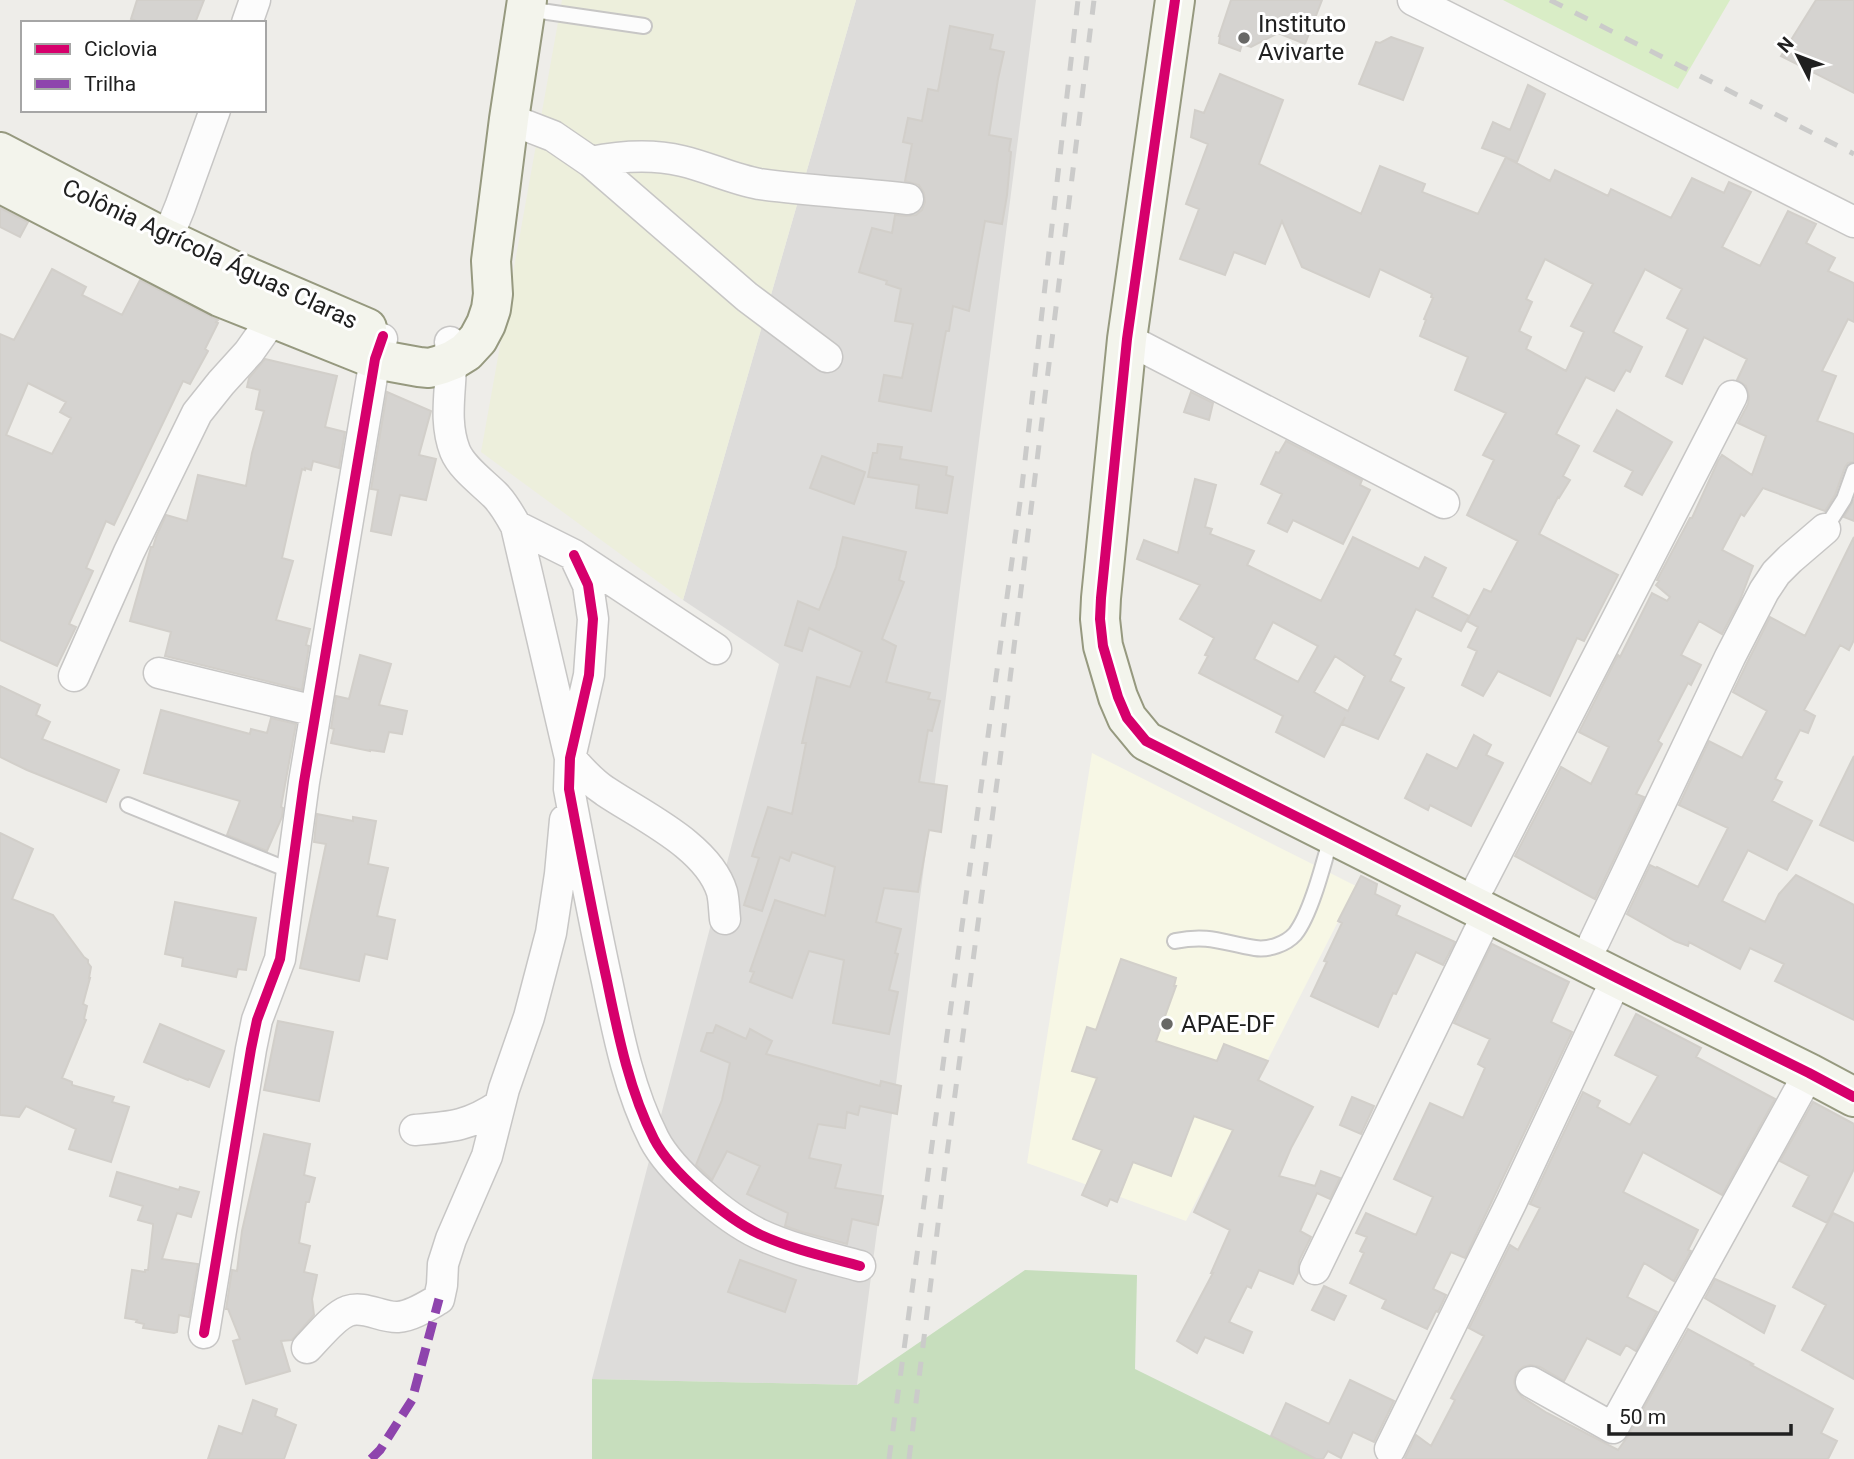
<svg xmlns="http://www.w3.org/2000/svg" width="1854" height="1459" font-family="Roboto,sans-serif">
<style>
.residential{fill:#dddcda}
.education{fill:#f7f7e5}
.farmland{fill:#edefdc}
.grass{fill:#d9edc6}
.forest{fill:#c7debd}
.building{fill:#d5d3d0;stroke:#d2cfca;stroke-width:2;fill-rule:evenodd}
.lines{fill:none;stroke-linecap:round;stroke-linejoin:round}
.lane-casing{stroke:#c7c6c5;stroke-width:18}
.street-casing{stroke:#c7c6c5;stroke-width:33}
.secondary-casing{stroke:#96997f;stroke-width:42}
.lane{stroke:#fcfcfc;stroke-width:14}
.street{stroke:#fcfcfc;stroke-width:30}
.secondary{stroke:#f3f4ec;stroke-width:38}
.rail{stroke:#cbcbca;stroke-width:5;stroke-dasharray:14 14;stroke-linecap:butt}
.quiet{stroke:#8e44ad;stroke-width:9;stroke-dasharray:18 9;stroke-linecap:butt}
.cycleway-casing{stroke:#fff;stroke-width:15}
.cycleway{stroke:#d6006c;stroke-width:10}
.poi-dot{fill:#686866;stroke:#fff;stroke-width:2.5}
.labels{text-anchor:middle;stroke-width:6;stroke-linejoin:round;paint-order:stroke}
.poi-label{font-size:24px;fill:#202020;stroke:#fff;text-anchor:start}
.street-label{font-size:24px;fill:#202020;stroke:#fff}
</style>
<rect width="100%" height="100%" fill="#eeede9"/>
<path class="residential" d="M856,0H1036L857,1385L592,1379L779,664L683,600Z"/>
<path class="education" d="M1092,753L1356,886L1186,1221L1027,1163Z"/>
<path class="farmland" d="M562,0H856L683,600L481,452Z"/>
<path class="grass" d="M1503,0H1730L1678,89Z"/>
<path class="forest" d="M1025,1270L1137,1275L1135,1369L1318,1459H592V1379L857,1385Z"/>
<path class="building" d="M137,0H204L195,23H141L131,19Z
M1231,0H1322L1305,44L1278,33L1251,47L1242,44L1240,51L1219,43L1220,36H1219Z
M1816,0H1854V93L1781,56Z
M950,26L993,35L990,49L1004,52L998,79L989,135L1011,139L1009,151L1011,152L1007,195L1002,224L985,221L969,311L953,306L949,331H946L931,411L879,401L884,375L902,378L913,324L895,321L901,289L886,284L887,281L859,272L872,228L892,233L895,215L906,216L916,215L922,210L925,202L924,193L919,185L905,181L912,144L903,142L908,118L922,121L928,89L938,91Z
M1391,37L1423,48L1403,100L1359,84L1376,42L1380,43Z
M1220,74L1283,100L1259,164L1361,214L1380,166L1425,184L1422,192L1478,214L1506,157L1482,148L1493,122L1510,130L1528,85L1545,94L1517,162L1507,158L1550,181L1555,170L1608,196L1611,189L1671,218L1692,178L1724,193L1729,182L1751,192L1722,247L1760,266L1788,211L1816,224L1806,243L1835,258L1828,271L1854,283V322L1848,319L1822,371L1836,376L1817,421L1854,434V462L1848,463L1845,467L1835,495L1825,511L1763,488L1744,516L1741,514L1722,550L1753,566L1740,600L1722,634L1699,621L1681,655L1701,665L1691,685L1688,683L1658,741L1662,744L1636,794L1644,797L1595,899L1515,856L1561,767L1591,784L1609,747L1579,732L1618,655L1620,657L1652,593L1667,601L1670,597L1656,585L1659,581L1657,580L1690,518H1692L1718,461L1722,455L1752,475L1766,436L1738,423L1748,404L1749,396L1746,386L1737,380L1747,359L1704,337L1682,384L1666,376L1688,329L1667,318L1682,289L1645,269L1613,332L1642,347L1630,372L1626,370L1614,391L1586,377L1556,434L1579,446L1563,476L1570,480L1559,498L1558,497L1539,534L1618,575L1584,641L1577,638L1550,696L1498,671L1483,696L1462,685L1477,651L1468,647L1478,627L1467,621L1484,589L1491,592L1518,541L1467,515L1494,460L1483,455L1506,413L1455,390L1468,357L1420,336L1426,320L1424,319L1433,298L1431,297L1432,294L1380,269L1369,297L1302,267L1282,221L1265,264L1234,252L1225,275L1180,259L1199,209L1186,204L1208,144L1191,137L1195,110L1204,113ZM1545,259L1593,284L1571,326L1584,332L1566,371L1526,349L1531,337L1519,331L1532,302L1526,299Z
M0,208L28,222L20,237L0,227Z
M52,269L86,287L82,295L122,315L140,280L218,320L216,322L218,323L205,349L208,351L190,384L183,381L114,525L106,521L86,568L93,571L69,624L76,627L57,666L0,640V334L14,340ZM28,383L66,402L60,412L71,418L52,454L6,435Z
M265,359L337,376L325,427L345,432L339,468L313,461L311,470L305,468V470L302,469L282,558L293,561L276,620L310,629L306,645L309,646L302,690L165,656L171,632L130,621L151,547H153L156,537L166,515L187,521L198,475L246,486L252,453L264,411L256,409L260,390L247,387L249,378Z
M387,392L431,411L419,455L436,459L426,500L400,495L391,535L371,531L378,490L371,489Z
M1191,392L1213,403L1209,420L1184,412Z
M1617,410L1672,442L1642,495L1625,486L1633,471L1594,451Z
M1286,441L1362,480L1360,485L1370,490L1343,544L1293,520L1287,532L1268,523L1282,494L1261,484L1276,452L1279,453Z
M878,444L902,447L900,459L947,467L946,475L953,477L947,513L916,508L919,485L868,477L873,453H877Z
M822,456L865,472L854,504L810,488Z
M1195,479L1216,485L1205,527L1212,529L1210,534L1254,551L1247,565L1321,601L1353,537L1419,569L1425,557L1446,568L1432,597L1469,616L1461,631L1416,609L1394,655L1401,659L1390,681L1404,688L1378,739L1342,724L1345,717L1324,757L1276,732L1283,716L1199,673L1208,656L1205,655L1214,638L1180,619L1200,585L1137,559L1144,540L1178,553ZM1273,622L1318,646L1298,682L1254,659ZM1335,656L1365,676L1348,711L1314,692Z
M1854,500V521L1844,517Z
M843,537L906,552L899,580L904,582L882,639L896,646L886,682L930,693L928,699L940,701L932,731L928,730L919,782L947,786L941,832L929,830L918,892L884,888L876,922L901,929L895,953L898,954L889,990L898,992L889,1034L833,1023L844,960L809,951L792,998L750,982L754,972L750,971L775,900L825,916L835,867L792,852L789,861L780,857L762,911L744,905L759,858L752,856L768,807L792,814L806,743H802L817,677L850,687L862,652L809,628L802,651L785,645L798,601L819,610L836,567Z
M1854,537V640L1849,650L1840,645L1804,710L1815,716L1808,733L1800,730L1775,779L1782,782L1772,801L1812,821L1787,870L1748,850L1722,901L1765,922L1779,894L1796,875L1854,905V1020L1775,981L1784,964L1750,948L1740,969L1689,942L1688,946L1675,941L1627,914L1650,865L1656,868L1657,867L1698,887L1728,828L1679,805L1709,741L1742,758L1767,711L1733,692L1746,665L1770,617L1805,636Z
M360,655L391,664L379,705L407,711L402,734L389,732L384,752L370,750V751L331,743L334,729L331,728L336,696L349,699Z
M0,686L40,705L36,715L50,722L42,739L119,770L106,802L27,770L0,757Z
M161,710L250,734L251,729L267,733L271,718L296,724L281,807L283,808L282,817L267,851L227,835L240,801L144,773Z
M1474,735L1491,745L1486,755L1503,763L1471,826L1430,805L1428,810L1405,798L1427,754L1457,769Z
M1854,756V841L1820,825Z
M317,814L353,821V817L376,821L368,864L388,868L377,916L395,920L387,959L365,954L359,981L300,968L326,844L314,842Z
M0,833L33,849L12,899L53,915L84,957L88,960V963L91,967L89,978H90L83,1004L87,1006L84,1019L86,1020L62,1078L72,1082V1085L114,1097L112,1102L129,1107L111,1162L69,1149L76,1129L26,1106L19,1117L0,1115Z
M1361,876L1377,884L1375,894L1400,906L1396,915L1455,942L1443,965L1416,952L1396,994L1393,993L1378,1027L1311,996L1327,962L1324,961L1342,923L1338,921Z
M175,902L256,918L246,970L238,969L236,977L182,966L183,958L165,954Z
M1492,944L1569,982L1551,1022L1572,1032L1465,1258L1451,1252L1433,1289L1446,1295L1438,1312L1436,1311L1427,1329L1382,1308L1386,1300L1350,1283L1364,1253L1360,1251L1367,1237L1356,1233L1366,1213L1416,1235L1433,1197L1394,1179L1430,1103L1463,1118L1485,1068L1478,1064L1490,1039L1454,1023Z
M1121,959L1176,978L1174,986H1176L1156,1041L1217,1061L1224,1044L1268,1061L1258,1080L1313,1107L1291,1148L1279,1176L1315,1186L1321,1171L1340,1178L1330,1199L1317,1193L1300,1231L1311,1237L1299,1261L1298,1273L1293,1284L1259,1270L1251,1288L1247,1286L1229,1322L1252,1332L1243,1353L1205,1337L1197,1353L1177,1341L1213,1273H1211L1230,1230L1194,1212L1233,1130L1194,1116L1171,1176L1133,1162L1117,1202L1110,1199L1107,1206L1082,1195L1102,1150L1073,1139L1097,1078L1072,1071L1087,1027L1096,1030Z
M1636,1014L1701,1048L1696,1057L1775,1099L1722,1195L1643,1152L1623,1192L1698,1230L1688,1250L1691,1251L1674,1281L1644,1263L1627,1297L1657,1312L1636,1351L1626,1345L1620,1355L1587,1338L1564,1381L1540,1367L1530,1365L1523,1367L1516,1373L1514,1382L1516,1390L1522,1397L1547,1413L1618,1450L1628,1436L1688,1329L1753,1364L1751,1365L1833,1409L1821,1433L1837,1441L1828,1459H1406L1405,1458L1416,1435L1431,1446L1455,1400L1451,1398L1484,1336L1469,1328L1510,1245L1518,1250L1540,1208L1530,1204L1583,1092L1600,1101L1597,1107L1630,1125L1658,1076L1615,1055Z
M278,1021L333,1032L319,1101L264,1090Z
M160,1024L224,1051L209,1087L189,1079L188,1080L144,1062Z
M716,1025L746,1039L750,1029L772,1041L766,1054L880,1086L881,1081L901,1086L897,1114L860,1106L858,1115L847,1112L845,1128L818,1124L809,1158L841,1165L835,1188L883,1196L878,1225L852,1219L847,1244L802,1232L785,1226L788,1213L747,1194L760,1166L727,1151L712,1180L696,1165L722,1100L730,1063L701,1051L707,1033H713Z
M1352,1097L1374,1106L1361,1134L1340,1125Z
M1813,1102L1854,1124V1169L1827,1223L1793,1206L1809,1176L1780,1161Z
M264,1134L310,1144L304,1175L315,1178L309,1202H306L299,1243L310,1246L304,1272L317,1275L312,1299L314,1315L292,1340L281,1341L290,1371L246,1384L233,1341L240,1339L228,1309H226L232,1270L237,1271L242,1231Z
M117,1172L179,1190L180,1187L199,1192L191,1217L177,1213L162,1259L198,1264L189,1317L179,1315L177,1332L174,1333L143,1328L144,1324L136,1322L137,1320L125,1318L132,1270L145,1272V1270H148L153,1226V1224L138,1220L143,1206L110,1196Z
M1833,1213L1854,1223V1379L1802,1350L1826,1305L1793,1287Z
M740,1260L796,1280L785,1312L728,1292Z
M1715,1279L1775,1306L1764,1333L1705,1298Z
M1324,1286L1346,1296L1334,1320L1312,1310Z
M1350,1380L1394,1401L1374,1442L1353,1432L1341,1458L1328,1451L1323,1459H1316L1271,1436L1286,1403L1329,1424Z
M253,1400L277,1409L275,1416L296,1425L284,1459H208L219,1426L242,1434Z"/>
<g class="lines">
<defs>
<path id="lane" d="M527,9L644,26
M1825,529L1844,499L1854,471
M128,805L291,871
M1175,941C1210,934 1223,943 1255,948C1269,950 1286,944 1295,934C1311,914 1324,862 1331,837"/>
<path id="street" d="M1413,0L1854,222
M247,23L255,0
M509,119L553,136L591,162L747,297L827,357
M591,162C621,156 652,154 682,161C708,167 732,179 759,184C809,191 859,193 908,199
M167,239L180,207L215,110
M1127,339L1444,503
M450,342C455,378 441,415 455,451C462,468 482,482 495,495C504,504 510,515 516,526L570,758C581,770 591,782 605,791C642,816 708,846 722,892C724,900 724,910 725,919
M516,526L574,555L716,649
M574,555L588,585L593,619L589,675L570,758L569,789C581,853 593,917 607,981C618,1034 629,1090 654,1139C671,1172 726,1218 759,1234C791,1249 827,1257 860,1266
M159,673L315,711
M74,676L129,552L197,413L221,383L249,352L273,318
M1480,885L1732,396
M1594,942L1730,657L1764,591L1776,573L1790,559L1825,529
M415,1130C452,1127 469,1126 500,1105
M1315,1269L1488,913
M204,1333L251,1049L257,1020L280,959L304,782L375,359L382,339
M307,1348C318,1337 334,1316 348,1311C364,1305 382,1318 398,1317C412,1316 427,1306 439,1299L442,1285L443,1264L451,1239L487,1156L504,1089L529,1017L551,933L560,874L565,820
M1531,1382L1613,1428L1809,1073
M1390,1449L1511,1203L1617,978"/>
<path id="secondary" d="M1175,0L1127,339L1101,598L1100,619L1103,646L1118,697L1127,718L1146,741L1617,978L1809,1073L1854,1097
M0,152L167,239L230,269L367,328
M0,183L220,297L375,359L419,367L429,368L440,365L453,360L466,352L478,339L486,324L491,309L493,294L491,261L509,119L527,0"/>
</defs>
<use href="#lane" class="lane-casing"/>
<use href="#street" class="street-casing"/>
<use href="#secondary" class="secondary-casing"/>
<use href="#lane" class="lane"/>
<use href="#street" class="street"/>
<use href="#secondary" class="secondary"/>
<path class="rail" d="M1550,0L1854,154
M889,1459L1021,495L1078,0
M909,1459L944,1176L1000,760L1094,0"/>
<path class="quiet" d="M371,1459L380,1450L412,1400L439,1299"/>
<defs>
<path id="cycleway" d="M1175,0L1127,339L1101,598L1100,619L1103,646L1118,697L1127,718L1146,741L1617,978L1809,1073L1854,1097
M574,555L588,585L593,619L589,675L570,758L569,789C581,853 593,917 607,981C618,1034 629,1090 654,1139C671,1172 726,1218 759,1234C791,1249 827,1257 860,1266
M204,1333L251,1049L257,1020L280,959L304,782L375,359L383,336"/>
</defs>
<use href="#cycleway" class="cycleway-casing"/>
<use href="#cycleway" class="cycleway"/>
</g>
<g class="poi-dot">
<circle cx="1244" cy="38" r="7"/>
<circle cx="1167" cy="1024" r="7"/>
</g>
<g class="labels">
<g class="poi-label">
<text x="1258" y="32">Instituto<tspan x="1258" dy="28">Avivarte</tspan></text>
<text x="1181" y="1032">APAE-DF</text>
</g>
<g class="street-label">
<text transform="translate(210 254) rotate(25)" y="8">Colônia Agrícola Águas Claras</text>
</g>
</g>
<rect x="21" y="21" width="245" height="91" fill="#ffffff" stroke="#a6a6a6" stroke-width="2"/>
<rect x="35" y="44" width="35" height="10" fill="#d6006c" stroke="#a6a6a6" stroke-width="2"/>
<text x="84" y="56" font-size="21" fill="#202020">Ciclovia</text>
<rect x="35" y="79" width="35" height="10" fill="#8e44ad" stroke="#a6a6a6" stroke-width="2"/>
<text x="84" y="91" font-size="21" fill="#202020">Trilha</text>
<g transform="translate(1798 56) rotate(312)" stroke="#ffffff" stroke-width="5" paint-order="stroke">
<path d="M0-5L12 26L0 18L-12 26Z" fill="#202020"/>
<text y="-10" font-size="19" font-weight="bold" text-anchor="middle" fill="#202020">N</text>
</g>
<path d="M1609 1424v10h182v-10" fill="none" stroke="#202020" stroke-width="3.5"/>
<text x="1619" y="1424" font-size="21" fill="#202020" stroke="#ffffff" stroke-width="5" paint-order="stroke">50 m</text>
</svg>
